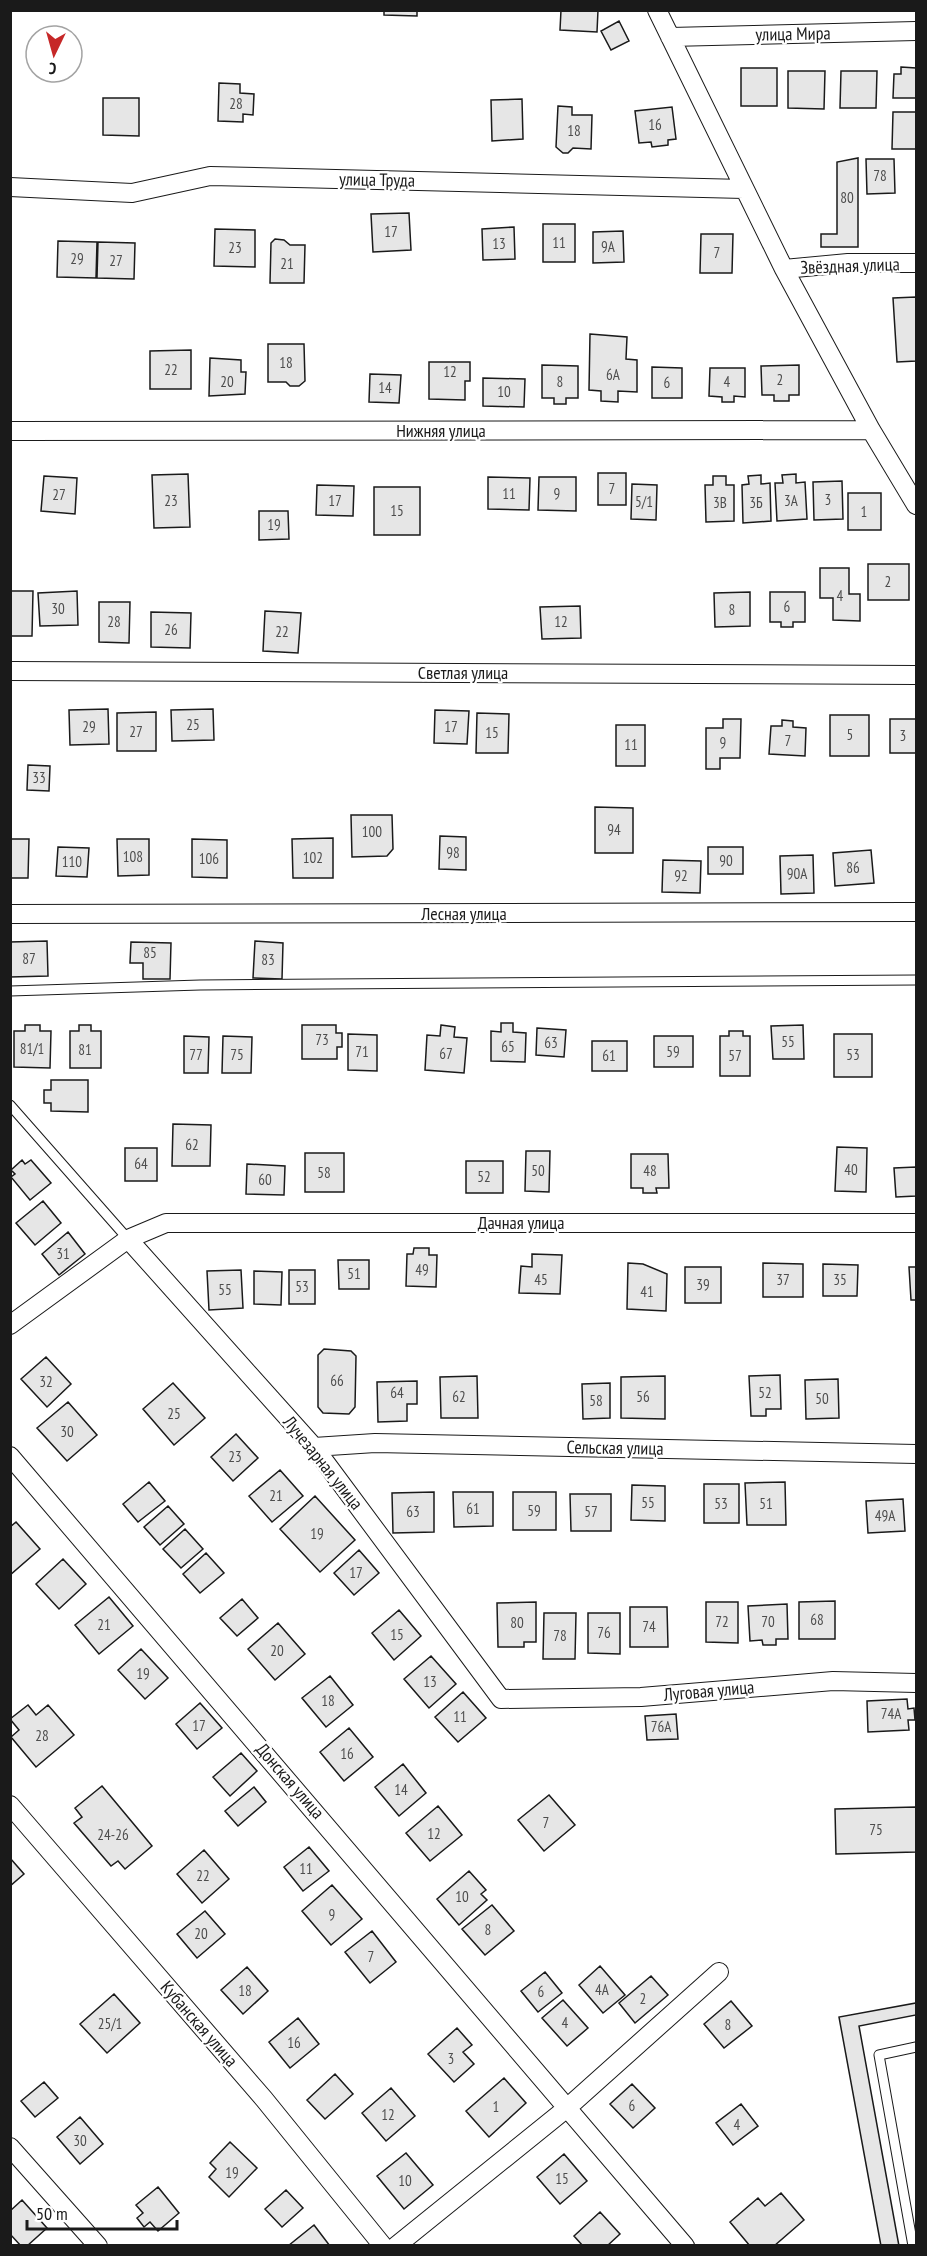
<svg xmlns="http://www.w3.org/2000/svg" width="927" height="2256" font-family="'PT Sans Narrow',sans-serif">
<style>
.building{fill:#e6e6e6;stroke:#1a1a1a;stroke-width:1.5}
.lines{fill:none;stroke-linecap:round;stroke-linejoin:round}
.lane-casing{stroke:#1a1a1a;stroke-width:11}
.street-casing{stroke:#1a1a1a;stroke-width:20}
.lane{stroke:#fff;stroke-width:9}
.street{stroke:#fff;stroke-width:18}
.labels{text-anchor:middle;stroke-width:4.5;stroke-linejoin:round;paint-order:stroke}
.number-label{font-size:15px;fill:#4d4d4d}
.street-label{font-size:18px;fill:#1a1a1a;stroke:#fff}
</style>
<rect width="100%" height="100%" fill="#fff"/>
<path class="building" d="M384,10H417V16L384,15Z
M561,10H598L597,32L560,30Z
M619,21L629,41L611,50L601,31Z
M901,67L916,68V98H893L894,74H901Z
M741,68H777V106H741Z
M788,71H825L824,109L788,108Z
M841,71H877L876,108H840Z
M219,83L240,84V93L254,94L253,115L243,114V122L218,121Z
M103,98H139V136L103,135Z
M522,99L523,139L492,141L491,100Z
M558,106L572,107V115H592L591,149L573,148L568,153H563L556,147Z
M672,107L676,139L668,140V145L652,147L651,142L639,143L635,111Z
M893,112H916V149H892Z
M858,158V247H821V234H837V162Z
M866,159H894L895,193L867,194Z
M409,213L411,250L373,252L371,214Z
M543,224H575V262H543Z
M514,227L515,259L483,260L482,229Z
M215,229L255,230V267L214,266Z
M623,231L624,262L593,263V232Z
M701,234H733L732,273H700Z
M275,239L284,240L290,245H305L304,283H270L271,243Z
M58,241L97,242L96,278L57,277Z
M98,242L135,243L134,279L97,278Z
M916,297V361L897,362L893,298Z
M590,334L627,337L626,359L637,360V392L618,391V402L601,401V391L589,390Z
M268,344H304L305,381L299,386H290L286,382H268Z
M191,350V389H150V351Z
M210,358L241,360V372H246L245,394L209,396Z
M429,362H470V381H465V400L429,399Z
M542,365L578,366V398H566V404H554V398H542Z
M799,365V395H789V401H774V395H762L761,366Z
M652,367L682,368V398H652Z
M710,368H745V397L734,396V402H722V397L709,396Z
M370,374L401,375L399,403L369,402Z
M483,378L525,379L524,407L483,406Z
M598,473H626V505H598Z
M188,474L190,527L154,528L152,475Z
M796,474V483L805,482L807,519L777,521L775,483H783L782,475Z
M761,475V484L770,483L771,521L743,523L742,485L749,484L748,476Z
M44,476L77,478L75,514L41,511Z
M713,476H726V485H734V521L706,522L705,485H713Z
M488,477L530,478L529,510L488,509Z
M539,477H576V511L538,510Z
M842,481L843,519L814,520L813,482Z
M632,484L657,485L656,520L631,519Z
M317,485L354,486L353,516L316,515Z
M374,487H420V535H374Z
M848,493H881V530H848Z
M259,511H288L289,539L259,540Z
M868,564H909V600H868Z
M820,568H849V594H860V621L833,620V598H820Z
M10,591H33L32,636H10Z
M77,591L78,625L40,626L38,593Z
M750,592V626L715,627L714,593Z
M770,592H805V622H793V627H781V622H770Z
M99,602H130L129,643L99,642Z
M580,606L581,638L542,639L540,607Z
M265,611L301,613L298,653L263,651Z
M151,612L191,613L190,648L151,647Z
M108,709L109,744L70,745L69,710Z
M213,709L214,740L172,741L171,710Z
M435,710L469,711L467,744L434,743Z
M156,712V751H117V713Z
M477,713L509,714L508,753H476Z
M830,715H869V756H830Z
M723,719H741L740,758H720V769H706V728H723Z
M890,719H916V753H890Z
M782,720L793,721V727L806,728L805,756L769,754L771,726H782Z
M616,725H645V766H616Z
M28,765L50,766L49,791L27,790Z
M595,807L633,808V853H595Z
M351,815H392L393,849L387,856L352,857Z
M440,836L466,837V870L439,869Z
M333,838V878H293L292,839Z
M10,839H29L28,878H10Z
M117,839H149V875L118,876Z
M192,839L227,840V878L192,877Z
M58,847L89,848L87,877L56,876Z
M708,847H743V874H708Z
M871,850L874,883L835,886L833,853Z
M813,855L814,893L781,894L780,856Z
M663,860L701,861L700,893L662,892Z
M47,941L48,976L10,977V942Z
M255,941L283,943L282,979L253,978Z
M131,942L171,943L170,979H143V963H130Z
M501,1023H513V1032L526,1033L525,1062L491,1061V1031L501,1032Z
M25,1025H40V1031H51L50,1068L14,1067V1031H25Z
M79,1025H91V1031H101V1068H70V1031H79Z
M302,1025H336V1033H342V1047H337V1059H302Z
M441,1025L455,1027L454,1037L467,1038L464,1073L425,1070L427,1035L440,1036Z
M803,1025L804,1059H773L771,1026Z
M537,1028L566,1030L564,1057L536,1055Z
M729,1031H743V1036H750V1076H720V1036H729Z
M348,1034L377,1035V1071L348,1070Z
M834,1034H872V1077H834Z
M184,1036L209,1037L208,1073H184Z
M223,1036L252,1037L251,1073H222Z
M654,1036H693V1067H654Z
M592,1041H627V1071H592Z
M51,1080H88V1112L51,1111V1103H44V1090H51Z
M173,1124L211,1125L210,1166H172Z
M837,1147L867,1148L866,1192L835,1191Z
M125,1148H157V1181H125Z
M526,1151H550L549,1192L525,1191Z
M305,1153H344V1192H305Z
M631,1154H668L669,1188H656L657,1193H643V1188H631Z
M22,1160L25,1164L31,1160L51,1183L30,1200L11,1177L15,1174L11,1170Z
M466,1161H503V1193H466Z
M247,1164L285,1166L284,1195L246,1194Z
M916,1167V1196L896,1197L894,1168Z
M43,1201L61,1223L35,1245L16,1223Z
M68,1232L85,1254L59,1275L42,1254Z
M414,1248H429V1255H437L436,1287L406,1286L407,1254H413Z
M532,1254L562,1255L560,1294L519,1293L521,1266L532,1267Z
M338,1260H369V1289H339Z
M628,1263L643,1264L667,1274L666,1311L627,1309Z
M763,1263L803,1264V1297H763Z
M823,1264L858,1265L857,1296H823Z
M685,1267H721V1303H685Z
M909,1267H916V1300H911Z
M241,1270L243,1308L209,1310L207,1271Z
M289,1270H315V1304H289Z
M254,1271L282,1272L281,1305L254,1304Z
M324,1349L351,1351L356,1356L355,1407L349,1414L323,1413L318,1407V1355Z
M46,1357L71,1384L47,1407L21,1379Z
M780,1375L781,1409H766V1416H751L749,1376Z
M477,1376L478,1418H441L440,1377Z
M665,1376V1419L621,1418V1377Z
M838,1379L839,1418L806,1419L805,1380Z
M417,1381V1404H407V1421L378,1422L377,1382Z
M173,1383L205,1418L174,1445L143,1409Z
M610,1383V1418L583,1419L582,1384Z
M68,1402L97,1435L67,1461L37,1428Z
M236,1434L258,1458L233,1481L211,1457Z
M280,1470L303,1496L272,1522L249,1496Z
M149,1482L165,1501L138,1522L123,1504Z
M785,1482L786,1525H747L745,1483Z
M704,1484H739V1523H704Z
M632,1485L665,1486V1521L631,1520Z
M434,1492V1532L393,1533L392,1493Z
M453,1492H493V1526L454,1527Z
M513,1492H556V1530H513Z
M570,1494H611V1531H571Z
M315,1496L355,1540L320,1572L280,1529Z
M903,1499L905,1531L868,1533L866,1501Z
M168,1506L184,1524L160,1545L144,1527Z
M16,1522L40,1549L10,1575V1527Z
M185,1529L203,1549L181,1568L163,1549Z
M359,1550L379,1573L354,1595L334,1573Z
M206,1553L224,1573L200,1593L183,1574Z
M63,1559L86,1584L59,1609L36,1584Z
M109,1597L133,1626L99,1654L75,1625Z
M242,1599L258,1618L237,1636L220,1618Z
M835,1601V1639H799V1602Z
M536,1602V1642H524V1647H498L497,1603Z
M706,1602H738V1643L706,1642Z
M787,1604L788,1639H776V1645H763L762,1640L750,1641L748,1606Z
M630,1607H667L668,1647H630Z
M399,1610L421,1636L394,1660L372,1633Z
M544,1613H576L575,1659H543Z
M588,1613H620V1654L588,1653Z
M278,1623L305,1654L275,1680L248,1649Z
M141,1649L168,1678L145,1699L118,1670Z
M431,1656L456,1684L429,1708L404,1679Z
M330,1676L353,1705L326,1727L302,1698Z
M463,1692L486,1718L458,1742L435,1717Z
M907,1699L908,1709L914,1708L915,1720H908L909,1730L868,1732L867,1701Z
M200,1703L222,1728L197,1749L176,1724Z
M28,1705L36,1715L48,1705L74,1735L36,1767L11,1737L19,1730L10,1719Z
M676,1714L678,1739L647,1740L645,1716Z
M349,1728L373,1757L344,1781L320,1752Z
M241,1753L257,1771L230,1796L213,1777Z
M403,1764L426,1793L399,1816L375,1787Z
M102,1786L152,1846L125,1869L118,1861L111,1866L74,1823L82,1817L75,1808Z
M254,1787L266,1802L238,1826L225,1811Z
M549,1795L575,1825L544,1851L518,1820Z
M438,1806L462,1835L430,1861L406,1833Z
M916,1807V1852L836,1854L835,1809Z
M309,1847L329,1871L303,1891L284,1867Z
M204,1850L229,1879L202,1903L177,1874Z
M10,1858L24,1874L10,1886Z
M469,1871L486,1890L481,1894L487,1900L459,1925L437,1899Z
M332,1885L362,1919L331,1945L302,1911Z
M492,1905L514,1931L485,1955L462,1929Z
M205,1911L225,1934L197,1958L177,1934Z
M372,1931L396,1962L370,1983L345,1952Z
M600,1966L625,1995L603,2013L579,1985Z
M247,1967L268,1991L243,2014L221,1990Z
M545,1972L562,1993L538,2012L521,1991Z
M651,1976L668,1995L635,2023L619,2003Z
M114,1994L140,2023L107,2053L80,2024Z
M563,2000L588,2028L567,2046L542,2018Z
M731,2001L752,2026L724,2048L704,2024Z
M916,2003V2015L859,2026L899,2246H881L839,2017Z
M298,2018L319,2044L290,2068L269,2042Z
M457,2028L472,2045L463,2052L474,2064L454,2082L428,2054Z
M335,2074L353,2094L325,2119L307,2100Z
M504,2078L526,2103L489,2137L466,2111Z
M44,2082L58,2098L35,2117L21,2101Z
M632,2084L655,2108L633,2128L610,2104Z
M391,2088L415,2116L386,2141L362,2113Z
M741,2104L758,2126L733,2145L716,2123Z
M80,2117L103,2144L80,2164L57,2137Z
M230,2142L257,2168L229,2197L209,2177L216,2169L210,2163Z
M406,2153L433,2185L404,2209L377,2176Z
M564,2154L587,2181L560,2204L537,2177Z
M158,2187L179,2213L158,2231L150,2222L144,2227L137,2218L143,2213L136,2205Z
M286,2190L303,2208L282,2227L265,2209Z
M781,2193L804,2220L774,2246H750L730,2222L758,2198L765,2206Z
M22,2200L47,2228L27,2246H21L10,2234V2211Z
M600,2212L620,2234L607,2246H583L574,2236Z
M314,2225L330,2246H288Z"/>
<g class="lines">
<defs>
<path id="lane" d="M10,991L200,985L916,980
M10,1105L128,1239
M913,2246L879,2055L916,2047"/>
<path id="street" d="M657,10L784,269L871,430L916,505
M670,37L916,31
M10,187L132,193L210,176L744,189
M784,269L848,263H916
M10,431L871,430
M10,671L916,675
M10,914L916,912
M128,1239L314,1447L501,1699L641,1697L833,1681L916,1683
M10,1325L128,1239L166,1223H916
M314,1447L375,1443L916,1454
M10,1456L685,2246
M10,1805L264,2099L383,2246
M10,2147L98,2246
M396,2246L567,2108L719,1972"/>
</defs>
<use href="#lane" class="lane-casing"/>
<use href="#street" class="street-casing"/>
<use href="#lane" class="lane"/>
<use href="#street" class="street"/>
</g>
<g class="labels">
<g class="number-label">
<text x="236" y="109">28</text>
<text x="655" y="130">16</text>
<text x="574" y="136">18</text>
<text x="880" y="181">78</text>
<text x="847" y="203">80</text>
<text x="391" y="237">17</text>
<text x="559" y="248">11</text>
<text x="499" y="249">13</text>
<text x="608" y="252">9А</text>
<text x="235" y="253">23</text>
<text x="717" y="258">7</text>
<text x="77" y="264">29</text>
<text x="116" y="266">27</text>
<text x="287" y="269">21</text>
<text x="286" y="368">18</text>
<text x="171" y="375">22</text>
<text x="450" y="377">12</text>
<text x="613" y="380">6А</text>
<text x="780" y="385">2</text>
<text x="227" y="387">20</text>
<text x="560" y="387">8</text>
<text x="727" y="387">4</text>
<text x="667" y="388">6</text>
<text x="385" y="393">14</text>
<text x="504" y="397">10</text>
<text x="612" y="494">7</text>
<text x="509" y="499">11</text>
<text x="557" y="499">9</text>
<text x="59" y="500">27</text>
<text x="828" y="505">3</text>
<text x="171" y="506">23</text>
<text x="335" y="506">17</text>
<text x="791" y="506">3А</text>
<text x="644" y="507">5/1</text>
<text x="720" y="508">3В</text>
<text x="756" y="508">3Б</text>
<text x="397" y="516">15</text>
<text x="864" y="517">1</text>
<text x="274" y="530">19</text>
<text x="888" y="587">2</text>
<text x="840" y="601">4</text>
<text x="787" y="612">6</text>
<text x="58" y="614">30</text>
<text x="732" y="615">8</text>
<text x="114" y="627">28</text>
<text x="561" y="627">12</text>
<text x="171" y="635">26</text>
<text x="282" y="637">22</text>
<text x="193" y="730">25</text>
<text x="89" y="732">29</text>
<text x="451" y="732">17</text>
<text x="136" y="737">27</text>
<text x="492" y="738">15</text>
<text x="850" y="740">5</text>
<text x="903" y="741">3</text>
<text x="788" y="746">7</text>
<text x="723" y="748">9</text>
<text x="631" y="750">11</text>
<text x="39" y="783">33</text>
<text x="614" y="835">94</text>
<text x="372" y="837">100</text>
<text x="453" y="858">98</text>
<text x="133" y="862">108</text>
<text x="313" y="863">102</text>
<text x="209" y="864">106</text>
<text x="726" y="866">90</text>
<text x="72" y="867">110</text>
<text x="853" y="873">86</text>
<text x="797" y="879">90А</text>
<text x="681" y="881">92</text>
<text x="150" y="958">85</text>
<text x="29" y="964">87</text>
<text x="268" y="965">83</text>
<text x="322" y="1045">73</text>
<text x="788" y="1047">55</text>
<text x="551" y="1048">63</text>
<text x="508" y="1052">65</text>
<text x="32" y="1054">81/1</text>
<text x="85" y="1055">81</text>
<text x="362" y="1057">71</text>
<text x="673" y="1057">59</text>
<text x="446" y="1059">67</text>
<text x="196" y="1060">77</text>
<text x="237" y="1060">75</text>
<text x="853" y="1060">53</text>
<text x="609" y="1061">61</text>
<text x="735" y="1061">57</text>
<text x="192" y="1150">62</text>
<text x="141" y="1169">64</text>
<text x="851" y="1175">40</text>
<text x="538" y="1176">50</text>
<text x="650" y="1176">48</text>
<text x="324" y="1178">58</text>
<text x="484" y="1182">52</text>
<text x="265" y="1185">60</text>
<text x="63" y="1259">31</text>
<text x="422" y="1275">49</text>
<text x="354" y="1279">51</text>
<text x="541" y="1285">45</text>
<text x="783" y="1285">37</text>
<text x="840" y="1285">35</text>
<text x="703" y="1290">39</text>
<text x="302" y="1292">53</text>
<text x="225" y="1295">55</text>
<text x="647" y="1297">41</text>
<text x="337" y="1386">66</text>
<text x="46" y="1387">32</text>
<text x="397" y="1398">64</text>
<text x="765" y="1398">52</text>
<text x="459" y="1402">62</text>
<text x="643" y="1402">56</text>
<text x="822" y="1404">50</text>
<text x="596" y="1406">58</text>
<text x="174" y="1419">25</text>
<text x="67" y="1437">30</text>
<text x="235" y="1462">23</text>
<text x="276" y="1501">21</text>
<text x="648" y="1508">55</text>
<text x="721" y="1509">53</text>
<text x="766" y="1509">51</text>
<text x="473" y="1514">61</text>
<text x="534" y="1516">59</text>
<text x="413" y="1517">63</text>
<text x="591" y="1517">57</text>
<text x="885" y="1521">49А</text>
<text x="317" y="1539">19</text>
<text x="356" y="1578">17</text>
<text x="817" y="1625">68</text>
<text x="722" y="1627">72</text>
<text x="768" y="1627">70</text>
<text x="517" y="1628">80</text>
<text x="104" y="1630">21</text>
<text x="649" y="1632">74</text>
<text x="604" y="1638">76</text>
<text x="397" y="1640">15</text>
<text x="560" y="1641">78</text>
<text x="277" y="1656">20</text>
<text x="143" y="1679">19</text>
<text x="430" y="1687">13</text>
<text x="328" y="1706">18</text>
<text x="891" y="1719">74А</text>
<text x="460" y="1722">11</text>
<text x="199" y="1731">17</text>
<text x="661" y="1732">76А</text>
<text x="42" y="1741">28</text>
<text x="347" y="1759">16</text>
<text x="401" y="1795">14</text>
<text x="546" y="1828">7</text>
<text x="876" y="1835">75</text>
<text x="434" y="1839">12</text>
<text x="113" y="1840">24-26</text>
<text x="306" y="1874">11</text>
<text x="203" y="1881">22</text>
<text x="462" y="1902">10</text>
<text x="332" y="1920">9</text>
<text x="488" y="1935">8</text>
<text x="201" y="1939">20</text>
<text x="371" y="1962">7</text>
<text x="602" y="1995">4А</text>
<text x="245" y="1996">18</text>
<text x="541" y="1997">6</text>
<text x="643" y="2004">2</text>
<text x="565" y="2028">4</text>
<text x="110" y="2029">25/1</text>
<text x="728" y="2030">8</text>
<text x="294" y="2048">16</text>
<text x="451" y="2064">3</text>
<text x="632" y="2111">6</text>
<text x="496" y="2112">1</text>
<text x="388" y="2120">12</text>
<text x="737" y="2130">4</text>
<text x="80" y="2146">30</text>
<text x="232" y="2178">19</text>
<text x="562" y="2184">15</text>
<text x="405" y="2186">10</text>
</g>
<g class="street-label">
<text transform="translate(793 34) rotate(-1)" y="6">улица Мира</text>
<text transform="translate(377 180) rotate(1)" y="6">улица Труда</text>
<text transform="translate(850 266) rotate(-2)" y="6">Звёздная улица</text>
<text x="441" y="437">Нижняя улица</text>
<text x="463" y="679">Светлая улица</text>
<text x="464" y="920">Лесная улица</text>
<text x="521" y="1229">Дачная улица</text>
<text transform="translate(615 1448) rotate(1)" y="6">Сельская улица</text>
<text transform="translate(323 1463) rotate(51)" y="6">Лучезарная улица</text>
<text transform="translate(709 1691) rotate(-5)" y="6">Луговая улица</text>
<text transform="translate(290 1781) rotate(49)" y="6">Донская улица</text>
<text transform="translate(199 2024) rotate(49)" y="6">Кубанская улица</text>
</g>
</g>
<rect width="927" height="2256" fill="none" stroke="#1a1a1a" stroke-width="24"/>
<g transform="translate(54 54) rotate(185)"><circle r="28" fill="#ffffff" stroke="#a3a3a3" stroke-width="1.5"/>
<path d="M0-4.5L10 22L0 15L-10 22Z" fill="#c62828"/>
<text y="-9" font-size="16" font-weight="bold" text-anchor="middle" fill="#1a1a1a">С</text>
</g>
<path d="M27 2220v9h150v-9" fill="none" stroke="#1a1a1a" stroke-width="3"/>
<text x="36" y="2220" font-size="18" fill="#1a1a1a" stroke="#ffffff" stroke-width="4.5" paint-order="stroke">50 m</text>
</svg>
